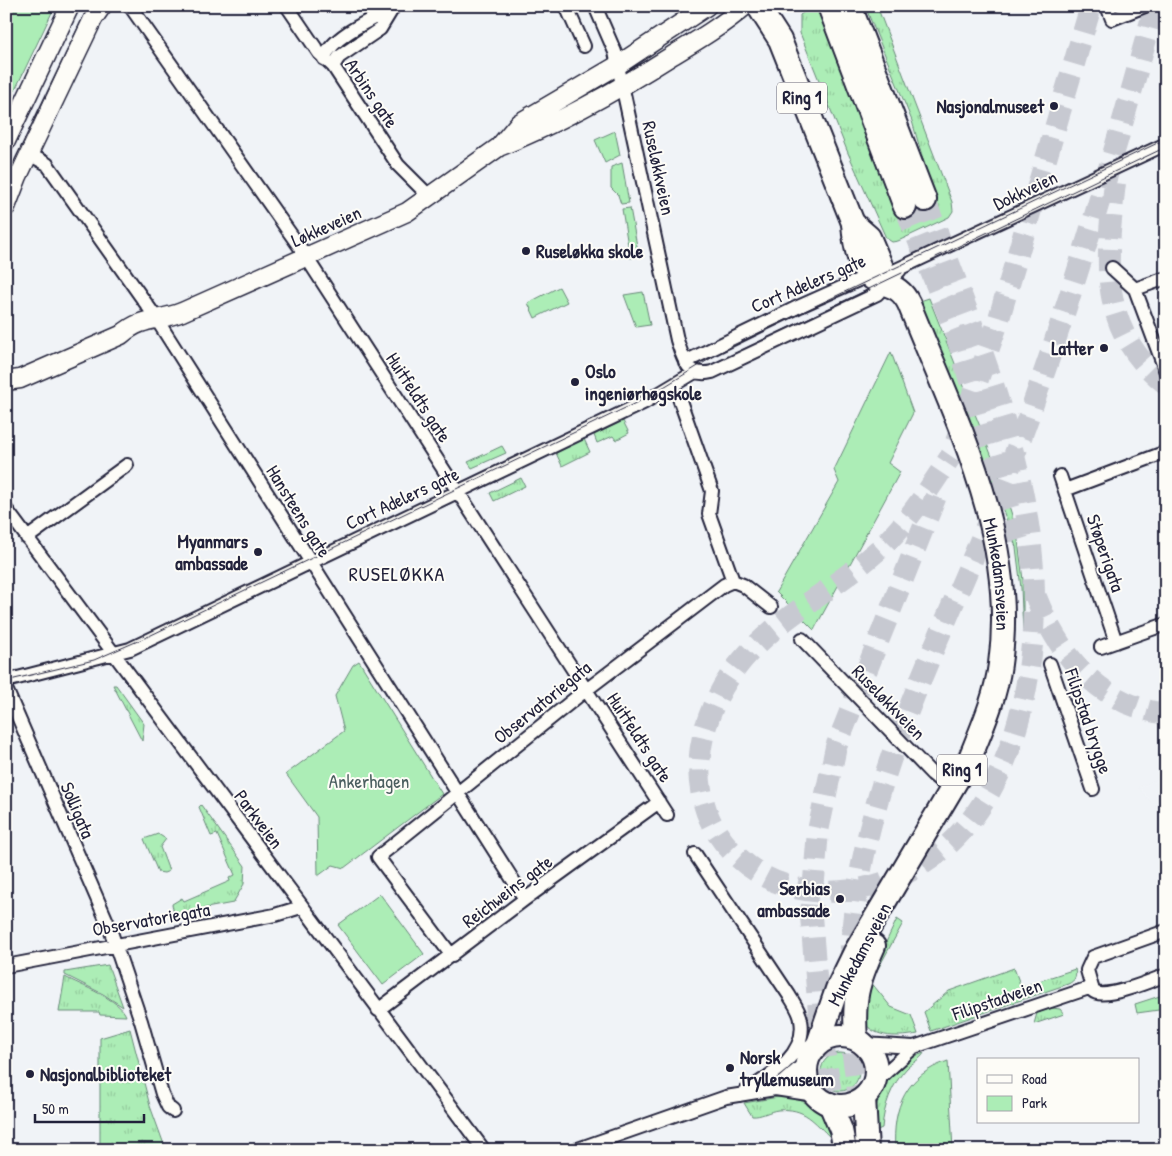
<svg xmlns="http://www.w3.org/2000/svg" width="1172" height="1156" font-family="'Patrick Hand',sans-serif">
<style>
.grass{fill:url(#grass-tufts);stroke:#678878}
.green{fill:#acedb6;stroke:#678878}
.pier{fill:#f0f3f7}
.lines{fill:none;stroke-linecap:round;stroke-linejoin:round}
.highway-tunnel{stroke:#c7c9d1;stroke-width:22;stroke-dasharray:22 11;stroke-linecap:butt}
.street-casing{stroke:#22223b;stroke-width:16}
.secondary-casing{stroke:#22223b;stroke-width:21}
.highway-casing{stroke:#22223b;stroke-width:26}
.street{stroke:#fdfcf7;stroke-width:12}
.secondary{stroke:#fdfcf7;stroke-width:18}
.highway{stroke:#fdfcf7;stroke-width:22}
.tram{stroke:#22223b;stroke-width:1}
.poi-dot{fill:#22223b;stroke:#fdfcf7;stroke-width:2}
.labels{text-anchor:middle;stroke-width:4;stroke-linejoin:round;paint-order:stroke}
.shield{fill:#fdfcf7;stroke:#646373;stroke-width:1}
.shield-label{font-size:18px;font-weight:bold;fill:#22223b}
.street-label{font-size:19px;fill:#22223b;stroke:#fdfcf7}
.poi-label{font-size:19px;font-weight:bold;fill:#22223b;stroke:#fdfcf7;text-anchor:end}
.park-label{font-size:19px;fill:#4b5f60;stroke:#fdfcf7}
.neighbourhood-label{font-size:20px;letter-spacing:1px;fill:#22223b;stroke:#fdfcf7}
</style>
<defs>
<pattern id="grass-tufts" width="24" height="20" patternUnits="userSpaceOnUse" patternTransform="scale(1.25)"><rect width="24" height="20" fill="#acedb6"/><path d="M3 7l-1-3M5 7V3M7 7l1-3M15 17l-1-3M17 17v-4M19 17l1-3" fill="none" stroke="#94cb9d"/></pattern>
</defs>
<rect width="100%" height="100%" fill="#f0f3f7"/>
<filter id="ink" filterUnits="userSpaceOnUse"><feTurbulence type="fractalNoise" baseFrequency=".02" numOctaves="2"/><feDisplacementMap in="SourceGraphic" scale="10" xChannelSelector="R" yChannelSelector="G"/><feConvolveMatrix kernelMatrix="1 2 1 2 8 2 1 2 1" color-interpolation-filters="sRGB"/></filter>
<g filter="url(#ink)">
<path class="grass" d="M813,6L820,9L934,197L912,121L865,6H877L952,202L953,211L949,217L898,241L892,242L886,238L848,153L800,33V15Z
M929,298L998,472L1011,512L1017,533L1023,580V633L1021,588L1016,547L994,485L920,301Z
M623,421L629,433L616,440L613,436L597,443L594,435Z
M584,439L590,452L562,466L556,453Z
M521,478L525,486L494,501L490,493Z
M113,685H116L144,724L142,741Z
M201,805L245,866L244,884L233,903L174,914L172,904L182,898L184,901L230,881L229,878L235,875L217,834L211,836L199,807Z
M158,834L166,839L160,847L169,871L164,873L158,872L144,839Z
M897,919L903,923L879,967L876,972H872Z
M108,965L123,1007L103,994L65,975V972Z
M1014,968L1021,987L1075,969C1077,976 1075,981 1068,984L931,1031L924,1012L949,991Z
M65,977C80,985 121,1000 126,1016L100,1015L99,1012H59Z
M870,981L891,1007L911,1015L918,1034C900,1037 875,1039 864,1022Z
M1052,1008L1060,1009L1064,1014L1034,1024L1037,1013Z
M130,1029L150,1106L166,1150H100V1038Z
M924,1053C921,1059 912,1063 907,1068C891,1085 884,1106 882,1128L873,1132C874,1097 888,1064 924,1053Z
M821 1072a19 19 0 1 1 38 0a19 19 0 1 1-38 0Z
M784,1096C799,1099 821,1106 829,1122C831,1126 831,1133 831,1138C814,1122 805,1107 778,1110C769,1111 761,1117 752,1116L744,1103Z"/>
<path class="green" d="M6,6H55L6,109Z
M615,131L620,155L605,163L595,140Z
M622,163L629,203L621,204L618,195L611,188V167Z
M630,208L639,257L630,258L622,209Z
M559,287L567,302L535,318L528,303Z
M643,292L650,325L636,327L624,295Z
M891,352L913,413L888,463L900,472L814,630L776,592L839,482L834,470Z
M502,446L506,453L472,468L468,462Z
M359,661L442,794L344,868L333,865L318,876L317,817L286,774L344,731L335,696L353,665Z
M380,894L424,954L383,985L338,925Z
M1166,994V1009L1137,1013L1135,1004Z
M948,1061L953,1150H895C892,1107 906,1075 948,1061Z"/>
<path class="pier" d="M1166,777V785L1154,791L1166,804V814L1148,799L1139,787Z"/>
<g class="lines">
<path class="highway-tunnel" d="M1115,183C1106,261 1097,329 1166,384
M925,200C971,324 1034,466 1034,599C1034,679 1015,774 959,834C905,893 803,916 740,859C725,846 714,831 707,813C697,785 697,757 705,729C732,637 811,609 876,552C907,525 928,490 951,456
M905,207L955,331L1021,550
M956,442L997,325L1091,6
M1036,597C1059,656 1100,705 1166,714
M850,968C856,782 944,640 1008,472C1066,320 1112,163 1155,6
M848,1020L862,1119
M836,1123L820,1025L811,916L818,831L836,747L938,491"/>
<defs>
<path id="street" d="M130,6L299,246L667,815
M287,6L319,53L333,66L398,165L430,197
M566,6L584,46
M595,6L615,52L677,340C683,359 688,378 712,372L877,294L900,270
M1107,6L1112,19L1145,6
M324,59C331,37 370,20 390,10
M333,66L339,57L380,29L394,6
M29,154L47,164L152,312L525,899
M1112,268L1135,289L1166,372
M894,271L1166,144
M1135,289L1166,278
M685,362L798,307L872,274
M679,398L712,491L709,514L733,581
M1060,476L1116,642
M1065,490L1166,452
M6,509L484,1150
M27,538L127,465
M733,581L743,585L771,607
M802,639L932,774L950,789
M1101,647L1166,624
M1050,664L1093,789
M6,681L130,649L645,402L695,372
M6,689L109,926L141,1021L162,1094L168,1107L173,1111
M695,854L789,995C793,1002 800,1011 801,1020C808,1057 766,1078 740,1095
M1166,931L1093,957L1087,970L1093,991C1103,1001 1153,980 1166,975
M452,956L378,857L577,697L724,585L733,581
M6,966L275,915L301,907
M378,1010L525,899L659,802
M863,1044L914,1047
M874,1083L914,1047L1092,987
M775,1089L807,1061
M575,1150L726,1097L775,1089L815,1095"/>
<path id="secondary" d="M6,141L70,6
M501,146C562,122 618,90 673,55C698,40 723,25 745,6
M6,207L18,176L93,19L102,6
M6,381L20,379L121,335C143,316 156,322 182,312L407,212L499,147L519,123L618,65L707,6"/>
<g id="highway">
<path id="s1" d="M758,6L780,40L853,223C854,239 857,267 872,278C887,288 899,283 909,304C955,419 1018,537 1000,664C996,697 982,728 970,758L855,952L837,989L818,1044"/>
<path d="M829,6L905,207"/>
<path d="M850,6L925,200"/>
<path d="M853,223L869,237L889,284"/>
<circle cx="841" cy="1071" r="35"/>
<path d="M856,1039C853,999 857,984 874,946"/>
<path d="M864,1098L867,1150"/>
<path d="M830,1104L841,1130L845,1150"/>
</g>
</defs>
<use href="#street" class="street-casing"/>
<use href="#secondary" class="secondary-casing"/>
<use href="#highway" class="highway-casing"/>
<use href="#street" class="street"/>
<use href="#secondary" class="secondary"/>
<use href="#highway" class="highway"/>
<path class="tram" d="M6,182L88,6
M936,257L1166,147
M717,362L902,273
M6,681L94,660L147,637L644,399L731,346L1166,139"/>
</g>
</g>
<g class="poi-dot">
<circle cx="1054" cy="106" r="5"/>
<circle cx="526" cy="251" r="5"/>
<circle cx="1104" cy="348" r="5"/>
<circle cx="575" cy="382" r="5"/>
<circle cx="258" cy="552" r="5"/>
<circle cx="840" cy="899" r="5"/>
<circle cx="730" cy="1068" r="5"/>
<circle cx="30" cy="1074" r="5"/>
</g>
<g class="labels">
<g class="shield">
<rect x="777" y="82.5" width="50" height="31" rx="4"/>
<rect x="937" y="754.5" width="50" height="31" rx="4"/>
</g>
<g class="shield-label">
<text x="802" y="104">Ring 1</text>
<text x="962" y="776">Ring 1</text>
</g>
<g class="street-label">
<text transform="translate(372 93) rotate(56)" y="7">Arbins gate</text>
<text transform="translate(659 168) rotate(78)" y="7">Ruseløkkveien</text>
<text transform="translate(1025 190) rotate(-25)" y="7">Dokkveien</text>
<text transform="translate(326 226) rotate(-24)" y="7">Løkkeveien</text>
<text transform="translate(808 283) rotate(-23)" y="7">Cort Adelers gate</text>
<text transform="translate(419 397) rotate(57)" y="7">Huitfeldts gate</text>
<text transform="translate(402 498) rotate(-25)" y="7">Cort Adelers gate</text>
<text transform="translate(299 511) rotate(58)" y="7">Hansteens gate</text>
<text transform="translate(1106 553) rotate(71)" y="7">Støperigata</text>
<text dy="7" stroke="none"><textPath href="#s1" startOffset="630">Munkedamsveien</textPath></text>
<text transform="translate(542 702) rotate(-39)" y="7">Observatoriegata</text>
<text transform="translate(889 702) rotate(46)" y="7">Ruseløkkveien</text>
<text transform="translate(1089 721) rotate(71)" y="7">Filipstad brygge</text>
<text transform="translate(640 737) rotate(57)" y="7">Huitfeldts gate</text>
<text transform="translate(78 810) rotate(67)" y="7">Solligata</text>
<text transform="translate(259 819) rotate(53)" y="7">Parkveien</text>
<text transform="translate(507 891) rotate(-37)" y="7">Reichweins gate</text>
<text transform="translate(151 919) rotate(-10)" y="7">Observatoriegata</text>
<text transform="translate(859 954) rotate(-62)" y="7">Munkedamsveien</text>
<text transform="translate(997 999) rotate(-19)" y="7">Filipstadveien</text>
</g>
<g class="poi-label">
<text x="1044" y="113">Nasjonalmuseet</text>
<text x="536" y="258" text-anchor="start">Ruseløkka skole</text>
<text x="1094" y="355">Latter</text>
<text x="585" y="378" text-anchor="start">Oslo<tspan x="585" dy="22">ingeniørhøgskole</tspan></text>
<text x="248" y="548">Myanmars<tspan x="248" dy="22">ambassade</tspan></text>
<text x="830" y="895">Serbias<tspan x="830" dy="22">ambassade</tspan></text>
<text x="740" y="1064" text-anchor="start">Norsk<tspan x="740" dy="22">tryllemuseum</tspan></text>
<text x="40" y="1081" text-anchor="start">Nasjonalbiblioteket</text>
</g>
<g class="park-label">
<text x="369" y="788">Ankerhagen</text>
</g>
<g class="neighbourhood-label">
<text x="397" y="581">RUSELØKKA</text>
</g>
</g>
<rect width="1172" height="1156" fill="none" stroke="#fdfcf7" stroke-width="25"/>
<rect x="12" y="12" width="1147" height="1131" fill="none" stroke="#22223b" stroke-width="2" filter="url(#ink)"/>
<rect x="977" y="1058" width="162" height="65" fill="#fdfcf7" stroke="#a5a5ac"/>
<rect x="987" y="1075" width="25" height="8" fill="#fdfcf7" stroke="#a5a5ac"/>
<text x="1022" y="1084" font-size="15" fill="#22223b">Road</text>
<rect x="987" y="1096" width="25" height="15" fill="#acedb6" stroke="#a5a5ac"/>
<text x="1022" y="1108" font-size="15" fill="#22223b">Park</text>
<path d="M35 1114v8h109v-8" fill="none" stroke="#22223b" stroke-width="2.5"/>
<text x="42" y="1114" font-size="15" fill="#22223b" stroke="#fdfcf7" stroke-width="4" paint-order="stroke">50 m</text>
</svg>
